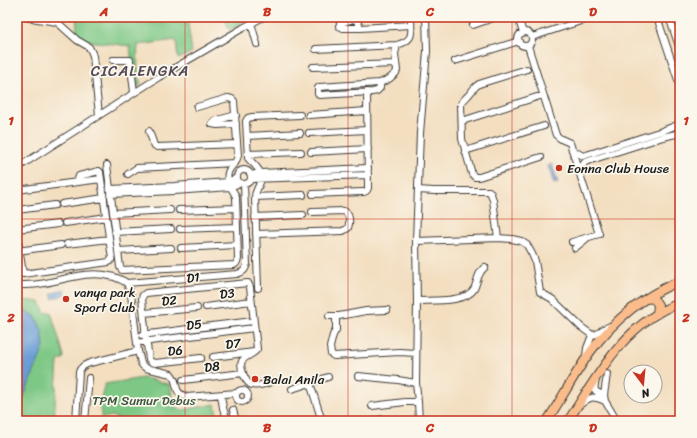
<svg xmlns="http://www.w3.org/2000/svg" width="697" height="438" font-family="Sriracha,sans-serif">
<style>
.green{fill:#7ec886;stroke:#4d7251}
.water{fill:#6b9dd6;stroke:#445c79}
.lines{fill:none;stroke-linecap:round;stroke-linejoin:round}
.minor-casing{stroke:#3c3935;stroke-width:8}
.major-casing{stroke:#3c3935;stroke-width:10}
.minor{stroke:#fff;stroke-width:6}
.major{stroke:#fabc8b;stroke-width:8}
.grid{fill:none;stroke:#c8321e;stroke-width:1;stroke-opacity:0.55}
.poi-dot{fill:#c8321e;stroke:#fbf7ec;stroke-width:1.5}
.labels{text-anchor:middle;stroke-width:3.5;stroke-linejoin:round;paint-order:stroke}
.poi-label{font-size:13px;fill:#1c1c1c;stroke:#fbf7ec;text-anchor:start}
.street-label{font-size:13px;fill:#1c1c1c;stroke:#fbf7ec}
.park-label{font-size:13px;fill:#3e5841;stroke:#fbf7ec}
.quarter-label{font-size:15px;letter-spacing:1px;fill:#544a58;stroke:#fbf7ec}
.neatline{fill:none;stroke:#c8321e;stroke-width:1.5}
.grid-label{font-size:13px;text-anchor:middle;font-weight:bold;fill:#c8321e}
</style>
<rect width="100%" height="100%" fill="#fbf7ec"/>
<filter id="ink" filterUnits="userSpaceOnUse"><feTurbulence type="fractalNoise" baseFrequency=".025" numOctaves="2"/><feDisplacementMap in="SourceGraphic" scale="8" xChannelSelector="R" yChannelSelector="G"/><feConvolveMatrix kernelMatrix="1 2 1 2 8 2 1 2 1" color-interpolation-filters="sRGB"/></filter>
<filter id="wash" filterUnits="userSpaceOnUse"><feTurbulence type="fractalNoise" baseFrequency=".012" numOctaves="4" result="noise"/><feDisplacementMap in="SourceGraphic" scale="16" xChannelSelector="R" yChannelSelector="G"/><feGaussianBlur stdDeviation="0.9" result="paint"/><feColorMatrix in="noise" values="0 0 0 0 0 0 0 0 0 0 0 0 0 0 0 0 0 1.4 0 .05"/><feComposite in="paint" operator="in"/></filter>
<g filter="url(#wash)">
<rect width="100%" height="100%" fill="#f3dec0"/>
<path class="green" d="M77,17H187L192,52L178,59L176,40L138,45C137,59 137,72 141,85L135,88L132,64L130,46L80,40L76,38Z
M225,17H241L243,23L229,30Z
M17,299L40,302L45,313L51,312L64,356L63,359L58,361L54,421H17Z
M143,378C153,379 159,383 169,384L176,408L183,410L215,404L218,421H124L112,416L102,418L99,404L105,384Z"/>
<path class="water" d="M552,164L558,183L554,184L548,166Z
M64,289L66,294L53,299L51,294Z
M17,308H20L35,316L42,330L44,347L24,396L19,421H17Z"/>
</g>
<g filter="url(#ink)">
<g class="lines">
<defs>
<path id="minor" d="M25,17L57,22L77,40L89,47L92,53L93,56L99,115
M518,17L523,33
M657,17L680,86
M669,17L680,49
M354,19L357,21L360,28H343L339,26L340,24L341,23Z
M251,23L257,44
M473,25L496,17
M360,28L411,25
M518 39a7 7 0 1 1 14 0a7 7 0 1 1-14 0Z
M532,37L593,17
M528,46L556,135L561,139L570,143L599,234L572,242
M316,49L397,45
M113,60H130L134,92
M455,61L519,41
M313,67L396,64
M527,69L479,84C474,87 474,89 471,92C468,97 464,98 461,104L462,139L472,174L475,177H479L541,157
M380,83V88L377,91L372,92L319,95L318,94V88L319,87L380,83L389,79L396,73L397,70L395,54L397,45C415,40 411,33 411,17
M236,115L214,121L212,124L217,125L236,124
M309,115L367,111
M462,121L543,95
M149,131L154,145L157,147L237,144
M309,133L367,130
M247,136L300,133
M572,150L583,156L662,131L680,124
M465,151L544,126
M311,152L368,149
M248,154L301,152
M107,165L120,267L122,270L234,265C237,264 237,262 238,259L236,197C234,191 229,187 228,180C225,167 237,166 238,155L234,101L232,99L228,98L197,107
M17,168L159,77L243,28L263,17
M237 177a7 7 0 1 1 14 0a7 7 0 1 1-14 0Z
M579,171L585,162L663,137L680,133
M128,174L137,168L235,163
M251,175L261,173L368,168
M251,179L368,175
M77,182L79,176L99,171L100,172L101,179
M110,189L174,186L228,182L237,178
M17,190L101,179L112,259L109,262L23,274L17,234
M418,190L434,191H489L491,194L493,200L498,238
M110,194L174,191L230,187L240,183
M313,194L363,192C366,192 367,191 368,188L367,92
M255,197L303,195
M62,204L104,198
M17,210L55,205
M179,210L236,208
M113,213L170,210
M255,217L303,215
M65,223L106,217
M17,229L58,224
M180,229L236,227
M115,232L171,229
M256,234L343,231L348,228C350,222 350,214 344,211L312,212
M416,241L498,238L512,239L521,241L527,245L532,254L535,261L540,292L552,299L581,327L592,335
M67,244L109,239
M181,248L237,245
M575,248L586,239
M17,251L61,245
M118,251L171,248
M127,283L237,274C243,272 245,271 247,264L244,184
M17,285C24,285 32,285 39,284C62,281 86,270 110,276C116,277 122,280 127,283L131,295L138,351L141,363L143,366L146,368L171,374C180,383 171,392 187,397L236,393
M258,288L255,197C255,192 257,190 259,185C265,172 256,167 248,158L246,121L248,118L252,117L300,115
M417,301C431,300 466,303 474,289C478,281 477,273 485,267
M206,307L251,301
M144,313L197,308
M329,316H339L366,311L387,310
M336,316V330L333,335L330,347L331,354L334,356L399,352L416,353
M142,335L203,327L253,321
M142,342L254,328
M586,356L587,348L592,335L597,334L602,330L610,326
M213,357L254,352
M201,358L155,363L151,362L149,359L146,338L142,298L143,295L146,293L248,283L250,287L257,349C253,355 245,356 242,361C239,367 246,384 252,385C258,387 265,384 271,382
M607,374L604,395L605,401L617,421
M358,376L398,380L416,383
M183,380L243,373
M596,380C593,390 594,392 604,395
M310,383L322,421
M292,389L328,377
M236 396a6 6 0 1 1 12 0a6 6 0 1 1-12 0Z
M221,395L223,408L227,421
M581,404C591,396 593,396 605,401
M372,406L405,402H418
M233,410L236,421
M76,421L79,372C81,366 85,365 90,363L138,351
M85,421L89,378
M375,421C379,420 383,418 387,421
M419,421L418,402L416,383L417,301L416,241L420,133L427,51L426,17"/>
<path id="major" d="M646,299C653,298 654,298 658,305L657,314
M547,421C562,398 575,373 591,351C614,320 645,295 680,281
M568,421C597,376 626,321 680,303"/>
</defs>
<use href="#minor" class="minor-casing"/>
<use href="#major" class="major-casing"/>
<use href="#minor" class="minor"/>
<use href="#major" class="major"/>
</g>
</g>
<path class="grid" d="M185,17V421M348,17V421M512,17V421M17,219H680"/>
<g class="poi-dot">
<circle cx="559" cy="168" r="4"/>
<circle cx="66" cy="299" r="4"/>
<circle cx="255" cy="379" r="4"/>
</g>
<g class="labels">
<g class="poi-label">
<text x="567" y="173">Eonna Club House</text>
<text x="74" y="297">vanya park<tspan x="74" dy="15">Sport Club</tspan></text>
<text x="263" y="384">Balai Anila</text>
</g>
<g class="street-label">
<text transform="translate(193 277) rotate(-6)" y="5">D1</text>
<text transform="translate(227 293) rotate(-7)" y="5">D3</text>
<text transform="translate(169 300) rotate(-6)" y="5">D2</text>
<text transform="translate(194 324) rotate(-7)" y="5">D5</text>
<text transform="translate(233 343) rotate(-7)" y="5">D7</text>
<text transform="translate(175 350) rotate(-6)" y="5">D6</text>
<text transform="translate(212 366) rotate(-7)" y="5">D8</text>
</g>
<g class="park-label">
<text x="144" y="405">TPM Sumur Debus</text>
</g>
<g class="quarter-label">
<text x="140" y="76">CICALENGKA</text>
</g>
</g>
<rect width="697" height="438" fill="none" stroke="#fbf7ec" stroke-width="44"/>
<g transform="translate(643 384) rotate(164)"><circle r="19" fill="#fbf7ec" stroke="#a29f99"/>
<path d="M0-3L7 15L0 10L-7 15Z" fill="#c8321e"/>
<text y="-6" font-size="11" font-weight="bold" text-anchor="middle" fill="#1c1c1c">N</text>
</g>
<rect x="22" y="22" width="653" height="394" class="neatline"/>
<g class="grid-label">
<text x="104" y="16">A</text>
<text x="267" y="16">B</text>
<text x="430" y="16">C</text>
<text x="593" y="16">D</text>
<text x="11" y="125">1</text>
<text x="686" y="125">1</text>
<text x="11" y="322">2</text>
<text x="686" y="322">2</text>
<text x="104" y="432">A</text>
<text x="267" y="432">B</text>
<text x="430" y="432">C</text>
<text x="593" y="432">D</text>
</g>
</svg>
